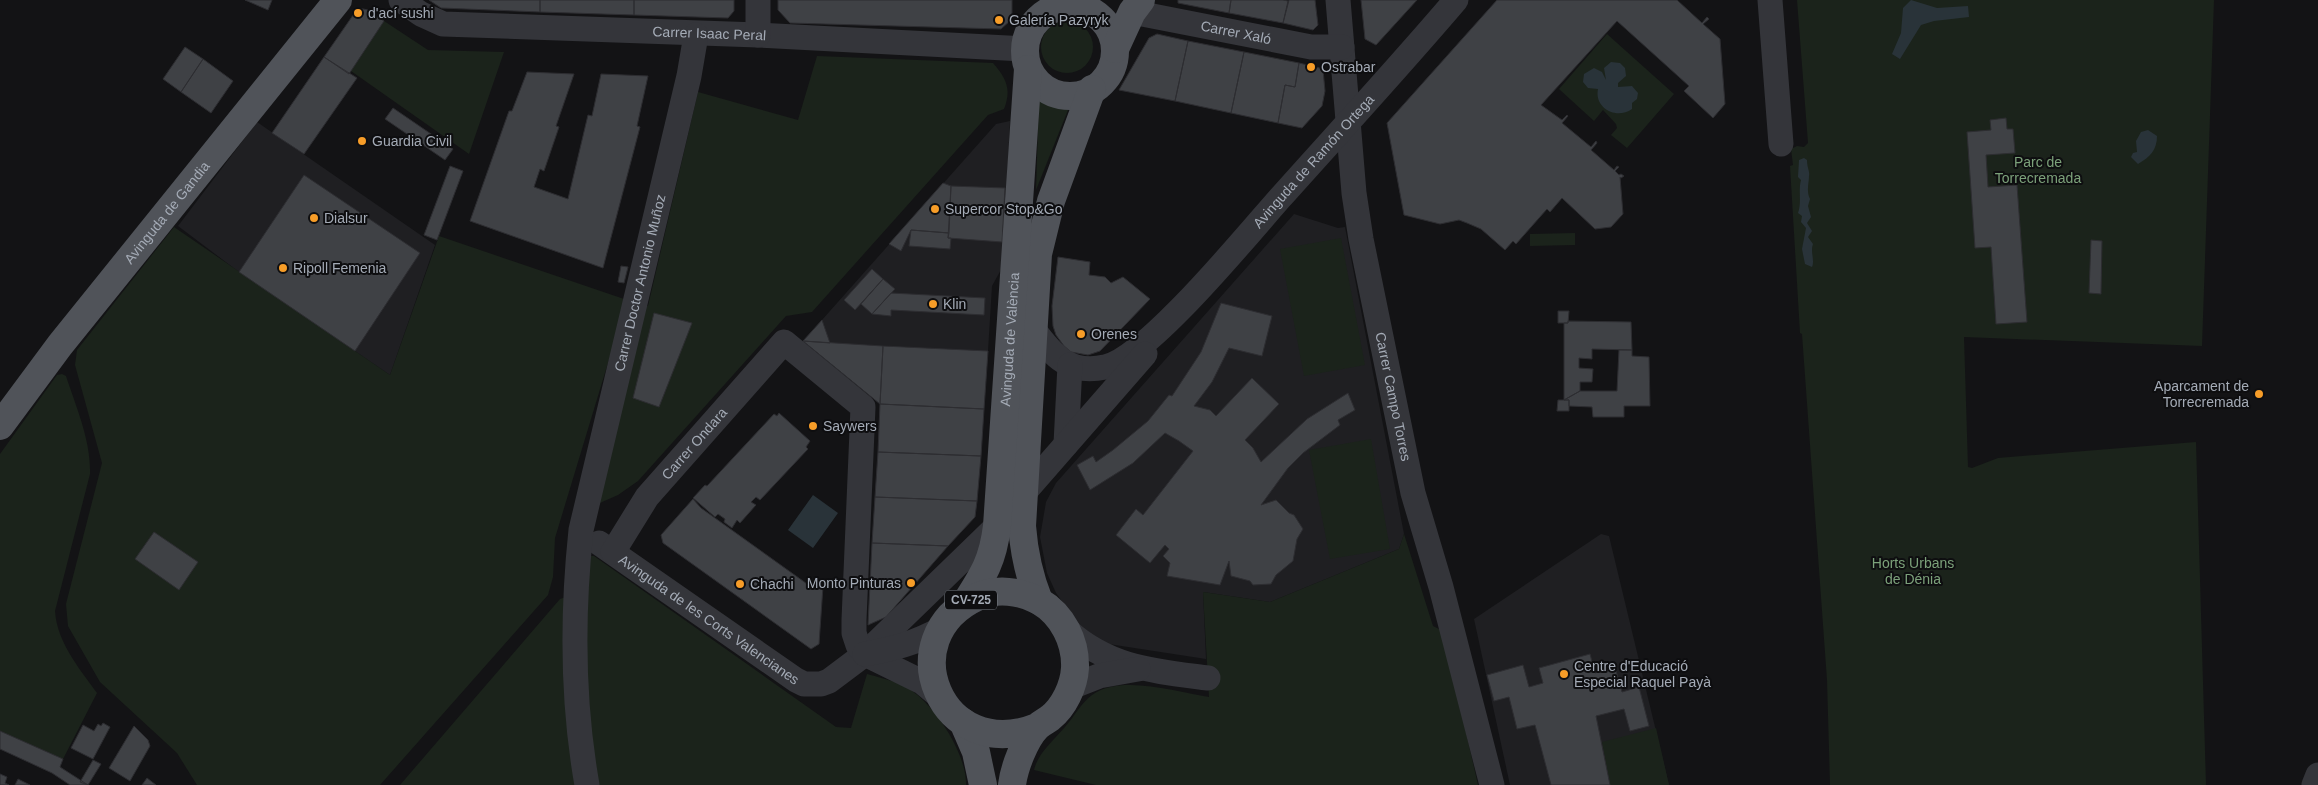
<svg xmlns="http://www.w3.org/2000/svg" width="2318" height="785" font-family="Helvetica,sans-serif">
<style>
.built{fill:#1f1f22}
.green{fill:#1b231b}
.water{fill:#293339}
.building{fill:#3f4145;stroke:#2d2d31}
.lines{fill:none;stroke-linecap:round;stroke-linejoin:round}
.minor{stroke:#34353a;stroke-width:25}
.major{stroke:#505359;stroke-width:28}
.poi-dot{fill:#f79d28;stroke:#0e0e10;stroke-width:2}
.labels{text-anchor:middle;stroke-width:4;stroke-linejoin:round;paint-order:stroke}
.shield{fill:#0e0e10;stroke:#777c84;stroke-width:1}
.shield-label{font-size:12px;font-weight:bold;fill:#a4abb6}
.poi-label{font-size:14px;fill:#a4abb6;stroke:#0e0e10;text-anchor:start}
.street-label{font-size:14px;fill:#a4abb6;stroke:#0e0e10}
.park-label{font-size:14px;fill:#7ca17a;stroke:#0e0e10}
</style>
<rect width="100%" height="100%" fill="#131315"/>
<path class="built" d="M1010,121L1003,266L992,286L988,351L830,343L822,320L996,124Z
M257,122L435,245L390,375L239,272L178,226Z
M1294,214L1338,228L1345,227L1404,534L1399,549L1270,602L1203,592L1206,659L1102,643L1087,636L1056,593L1047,573L1040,537L1046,502L1056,483Z
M1601,534L1609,536L1669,785H1510L1474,619Z"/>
<path class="green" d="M1797,0H2214L2202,346L1964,337L1968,467L1972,468L1998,458L2196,442L2206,785H1830L1827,680L1802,334L1800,333L1790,166L1793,165L1791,149L1797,146L1804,147L1808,143Z
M384,21L428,50L504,52L469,154L351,71Z
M1041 47a26 26 0 1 1 52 0a26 26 0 1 1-52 0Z
M1607,34L1674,94L1627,148L1611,135L1617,128L1616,124L1603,110L1594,121L1559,89Z
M817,56L993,63C1006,78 1012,89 1004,109L988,115L812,312L786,316L638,481L618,495L593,506L640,304L648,306L698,92L798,120Z
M1039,96L1053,103L1070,105L1036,190Z
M174,227L390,375L439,236L627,300L555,538L553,577L548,595L380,785H197L177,753L100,682L68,626L66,604L102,463L75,365L77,350Z
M1575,233V245L1530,246V234Z
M1341,238L1365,365L1304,376L1280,249Z
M62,374L66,376C76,407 91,440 90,474L55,611C57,642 79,668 97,693L63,759L0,731V454L57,375Z
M1371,439L1390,549L1330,559L1309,450Z
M1404,534L1433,626L1443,631L1478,785H1096L1034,770C1038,753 1053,741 1065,727C1074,717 1081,703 1092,695C1121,674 1176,692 1209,697L1203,592L1270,602L1399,549Z
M588,556H594L836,727L851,728L867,674C878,677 890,680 901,684C931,698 967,752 966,785H593L583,711Z
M569,596L582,785H400L560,599Z
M1656,728L1669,785H1610L1602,742Z"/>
<path class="water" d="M1911,0L1937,8L1968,6L1969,17L1934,21L1921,25L1900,59L1892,54L1901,33L1903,8Z
M1611,62L1620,63L1625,68L1626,76L1618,83V87L1632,86L1638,93L1637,99L1632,103V109C1616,120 1594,108 1598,89L1588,88L1583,82L1584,74L1594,68L1602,72L1606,80L1604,68Z
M2148,130L2157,136C2157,150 2150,157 2138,164L2131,157L2133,153L2137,152L2136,141L2141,132Z
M1804,158L1807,160C1807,168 1810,171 1809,176C1809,183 1806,191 1810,199L1808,206L1811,217L1807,223L1812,231L1808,237L1813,244C1810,251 1815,261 1812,267L1805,264L1802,249L1806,228L1801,222L1802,216L1798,213C1802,202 1798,191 1801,180L1798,177L1799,160Z
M813,495L838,513L813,548L788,530Z"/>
<path class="building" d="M245,0H272L268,10Z
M429,0H540V12L441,8Z
M540,0H634V15L540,12Z
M634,0H734V11L728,18L634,15Z
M778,0H1012V19L1001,29L790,23L778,10Z
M1178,0H1231L1229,13L1178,3Z
M1231,0H1283L1288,1L1283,23L1229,13Z
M1289,0H1315L1318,25L1313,30L1283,23Z
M1361,0H1417L1376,45L1365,39Z
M1497,0H1677L1702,23L1707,17L1709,19L1703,24L1720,39L1725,104L1713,118L1684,91L1689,86L1617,21L1541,105L1562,120L1567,115L1568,116L1562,123L1591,147L1596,141L1597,143L1591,150L1614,170L1617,166L1619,167L1615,171L1619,175L1621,174L1624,176L1621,178L1620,177L1623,214L1611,227L1595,229L1562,198L1550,212L1547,209L1516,244L1513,241L1505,250L1481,229L1467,223L1459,220L1440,224L1404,215L1387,123Z
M358,8L368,10L384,21L349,74L324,57Z
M1157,34L1188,41L1175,101L1119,90L1149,38Z
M1188,41L1244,52L1231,113L1175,101Z
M185,47L203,59L181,92L163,79Z
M1244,52L1299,63L1295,87L1285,85L1278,123L1231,113Z
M324,57L357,78L304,154L272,133Z
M203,59L233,81L211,113L181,92Z
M1299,63L1320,68L1323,70L1325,91L1322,106L1302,128L1278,123L1285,85L1295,87Z
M527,72L574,74L556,126L559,127L544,171L540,169L534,187L568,199L588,115L592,116L601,74L648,76L637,126L640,127L603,268L470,221L509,111H512Z
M393,108L453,149L445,160L385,119Z
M2006,118L2007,129H2013L2015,153L1986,155L1988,187L2017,185L2027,322L1996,324L1991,247L1975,248L1967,132L1991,130L1990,120Z
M450,166L463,171L437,240L424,235Z
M304,175L420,253L355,351L239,272Z
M943,183L951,186L949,233L911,230L901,251L889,244Z
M951,186L1005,188L1002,242L948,238Z
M911,230L949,233L948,238H951L950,249L909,246Z
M2091,240L2102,241L2101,294L2089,293Z
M1058,257L1090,262L1089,275L1105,277L1111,283L1123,277L1150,299L1100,351L1088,355L1071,352L1064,346L1056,335L1053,326L1052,306Z
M621,266L628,267L624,283L618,282Z
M872,269L883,279L855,310L844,300Z
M883,279L895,289L872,314L861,304Z
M891,293L985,298L984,315L891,310V316L872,314Z
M1221,303L1272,316L1262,356L1229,348L1212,382L1194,406L1210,410L1216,416L1252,378L1279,404L1245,440L1253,448L1261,462L1307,419L1348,393L1355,410L1338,420L1340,425L1303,453L1288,468L1261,505L1276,500L1289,513L1294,515L1303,529L1297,539L1293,561L1276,575L1271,584L1253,585L1250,581L1231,576L1229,561L1220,585L1167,576L1170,563L1163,556L1169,549L1165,545L1150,563L1116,535L1136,509L1143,515L1193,451L1179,441L1165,433L1133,463L1090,490L1077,465L1093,456L1096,462L1113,450L1148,421L1169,395L1172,396L1201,352Z
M1558,311H1569L1568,323H1558Z
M654,313L692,323L659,407L633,398Z
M822,320L830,343L803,341Z
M1568,321L1631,322L1632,350L1592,349V359L1579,358V368L1593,369L1592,382H1580V391L1564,400V323H1568Z
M803,341L883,346L880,404Z
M883,346L988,351L984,409L880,404Z
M1619,350H1632V356L1649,357L1650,406H1624V417H1593L1592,407L1569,406V400H1564L1580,391H1617Z
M1558,400H1569V411H1557Z
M880,404L984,409L981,456L878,452Z
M779,413L810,441L806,447L808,449L760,500L756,497L751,502L756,505L740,523L737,520L732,528L724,522L725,519L718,514L715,517L693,498L705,485L707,486L774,414L777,416Z
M878,452L981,456L977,501L875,497Z
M875,497L977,501L975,517L948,546L872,543Z
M693,499L701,508L810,586H823L819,644L811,649L663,543L661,535Z
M154,532L198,562L179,590L135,559Z
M872,543L948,546L886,617L868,625Z
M1590,654L1595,673L1615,667L1622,692L1639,687L1649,726L1630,731L1624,709L1596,716L1610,785H1551L1535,725L1517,729L1509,697L1494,701L1487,675L1523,665L1529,687L1543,683L1539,668Z
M103,723L110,727L93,759L71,748L83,725L94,731L98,724L101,726Z
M134,726L148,740L150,746L130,781L109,768Z
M0,731L63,759L60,767L88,785H70L52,773L0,749Z
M93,760L101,764L88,785L80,782Z
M0,774L7,777L5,783L9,785H0Z
M147,778L156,785H142Z
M18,779L30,785H15Z"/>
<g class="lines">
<g class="minor">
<path id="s1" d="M401,0L421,14L443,24L758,35L1025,49"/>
<path id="s2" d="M1338,0L1354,193L1361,239L1413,493L1441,587L1492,785"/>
<path d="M1770,0L1781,144"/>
<path id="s3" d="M1132,12L1311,47H1342"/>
<path d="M758,35V0"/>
<path id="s4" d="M1034,330C1053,356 1070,375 1105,367C1146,359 1248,234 1280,198C1339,132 1399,67 1456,0"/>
<path d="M1066,444L1070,365"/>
<path d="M1022,495L1145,354"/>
<path id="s5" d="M599,543L796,680L804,684H821L829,681L865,654L997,526"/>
<path id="s6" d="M613,552L647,497L784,342L863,407L854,620V633L858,645L865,654L922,682L940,697"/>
<path d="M1067,630C1109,668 1154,671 1208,678"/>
<path d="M865,654C893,649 916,643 941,629"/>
<path d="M1071,687L1099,676L1138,669"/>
<path id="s7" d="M587,785C572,700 572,615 581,530L689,76L696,35"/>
<path d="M2314,785L2318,775"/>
</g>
<g class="major">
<circle cx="1070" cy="51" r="45"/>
<path d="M1115,49L1132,12L1141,0"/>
<path id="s8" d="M0,426L60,345L338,0"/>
<path d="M1039,601C1029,576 1024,552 1022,526L1038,254L1051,201L1092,89"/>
<path id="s9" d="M966,602C984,574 993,560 997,526L1028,69"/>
<path d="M963,722L976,752L983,785"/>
<path d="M1012,785C1014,768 1025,739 1037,727C1041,723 1046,721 1050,718C1064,707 1074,686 1075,668C1076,642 1063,615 1039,601C1021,591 996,588 977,597C889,638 941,765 1037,727"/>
</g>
</g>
<g class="poi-dot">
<circle cx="358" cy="13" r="5"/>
<circle cx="999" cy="20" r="5"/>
<circle cx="1311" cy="67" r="5"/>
<circle cx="362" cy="141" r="5"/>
<circle cx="935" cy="209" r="5"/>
<circle cx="314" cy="218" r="5"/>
<circle cx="283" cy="268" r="5"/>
<circle cx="933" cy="304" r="5"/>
<circle cx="1081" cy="334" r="5"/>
<circle cx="2259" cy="394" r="5"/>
<circle cx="813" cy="426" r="5"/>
<circle cx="911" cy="583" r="5"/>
<circle cx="740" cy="584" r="5"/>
<circle cx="1564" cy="674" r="5"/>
</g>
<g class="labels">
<rect class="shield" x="945" y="590.5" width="52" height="19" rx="4"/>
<g class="shield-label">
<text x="971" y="604">CV-725</text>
</g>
<g class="poi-label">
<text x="368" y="18">d'ací sushi</text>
<text x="1009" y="25">Galería Pazyryk</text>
<text x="1321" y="72">Ostrabar</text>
<text x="372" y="146">Guardia Civil</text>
<text x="945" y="214">Supercor Stop&amp;Go</text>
<text x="324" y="223">Dialsur</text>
<text x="293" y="273">Ripoll Femenia</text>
<text x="943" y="309">Klin</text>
<text x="1091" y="339">Orenes</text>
<text x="2249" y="391" text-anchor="end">Aparcament de<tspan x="2249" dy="16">Torrecremada</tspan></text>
<text x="823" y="431">Saywers</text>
<text x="901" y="588" text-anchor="end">Monto Pinturas</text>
<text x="750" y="589">Chachi</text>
<text x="1574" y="671">Centre d'Educació<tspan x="1574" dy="16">Especial Raquel Payà</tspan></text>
</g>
<g class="street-label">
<text dy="5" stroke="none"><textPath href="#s3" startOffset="106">Carrer Xaló</textPath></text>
<text dy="5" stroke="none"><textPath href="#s1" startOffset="315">Carrer Isaac Peral</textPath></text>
<text dy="5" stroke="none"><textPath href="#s4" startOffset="381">Avinguda de Ramón Ortega</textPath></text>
<text dy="5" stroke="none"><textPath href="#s8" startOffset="271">Avinguda de Gandia</textPath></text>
<text dy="5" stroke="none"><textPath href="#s7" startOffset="510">Carrer Doctor Antonio Muñoz</textPath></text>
<text dy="5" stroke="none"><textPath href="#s9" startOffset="270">Avinguda de València</textPath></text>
<text dy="5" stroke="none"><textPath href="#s2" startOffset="401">Carrer Campo Torres</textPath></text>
<text dy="5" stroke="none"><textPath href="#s6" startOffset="136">Carrer Ondara</textPath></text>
<text dy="5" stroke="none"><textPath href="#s5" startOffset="134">Avinguda de les Corts Valencianes</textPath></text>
</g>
<g class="park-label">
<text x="2038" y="167">Parc de<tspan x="2038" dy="16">Torrecremada</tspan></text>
<text x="1913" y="568">Horts Urbans<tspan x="1913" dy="16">de Dénia</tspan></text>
</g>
</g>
</svg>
